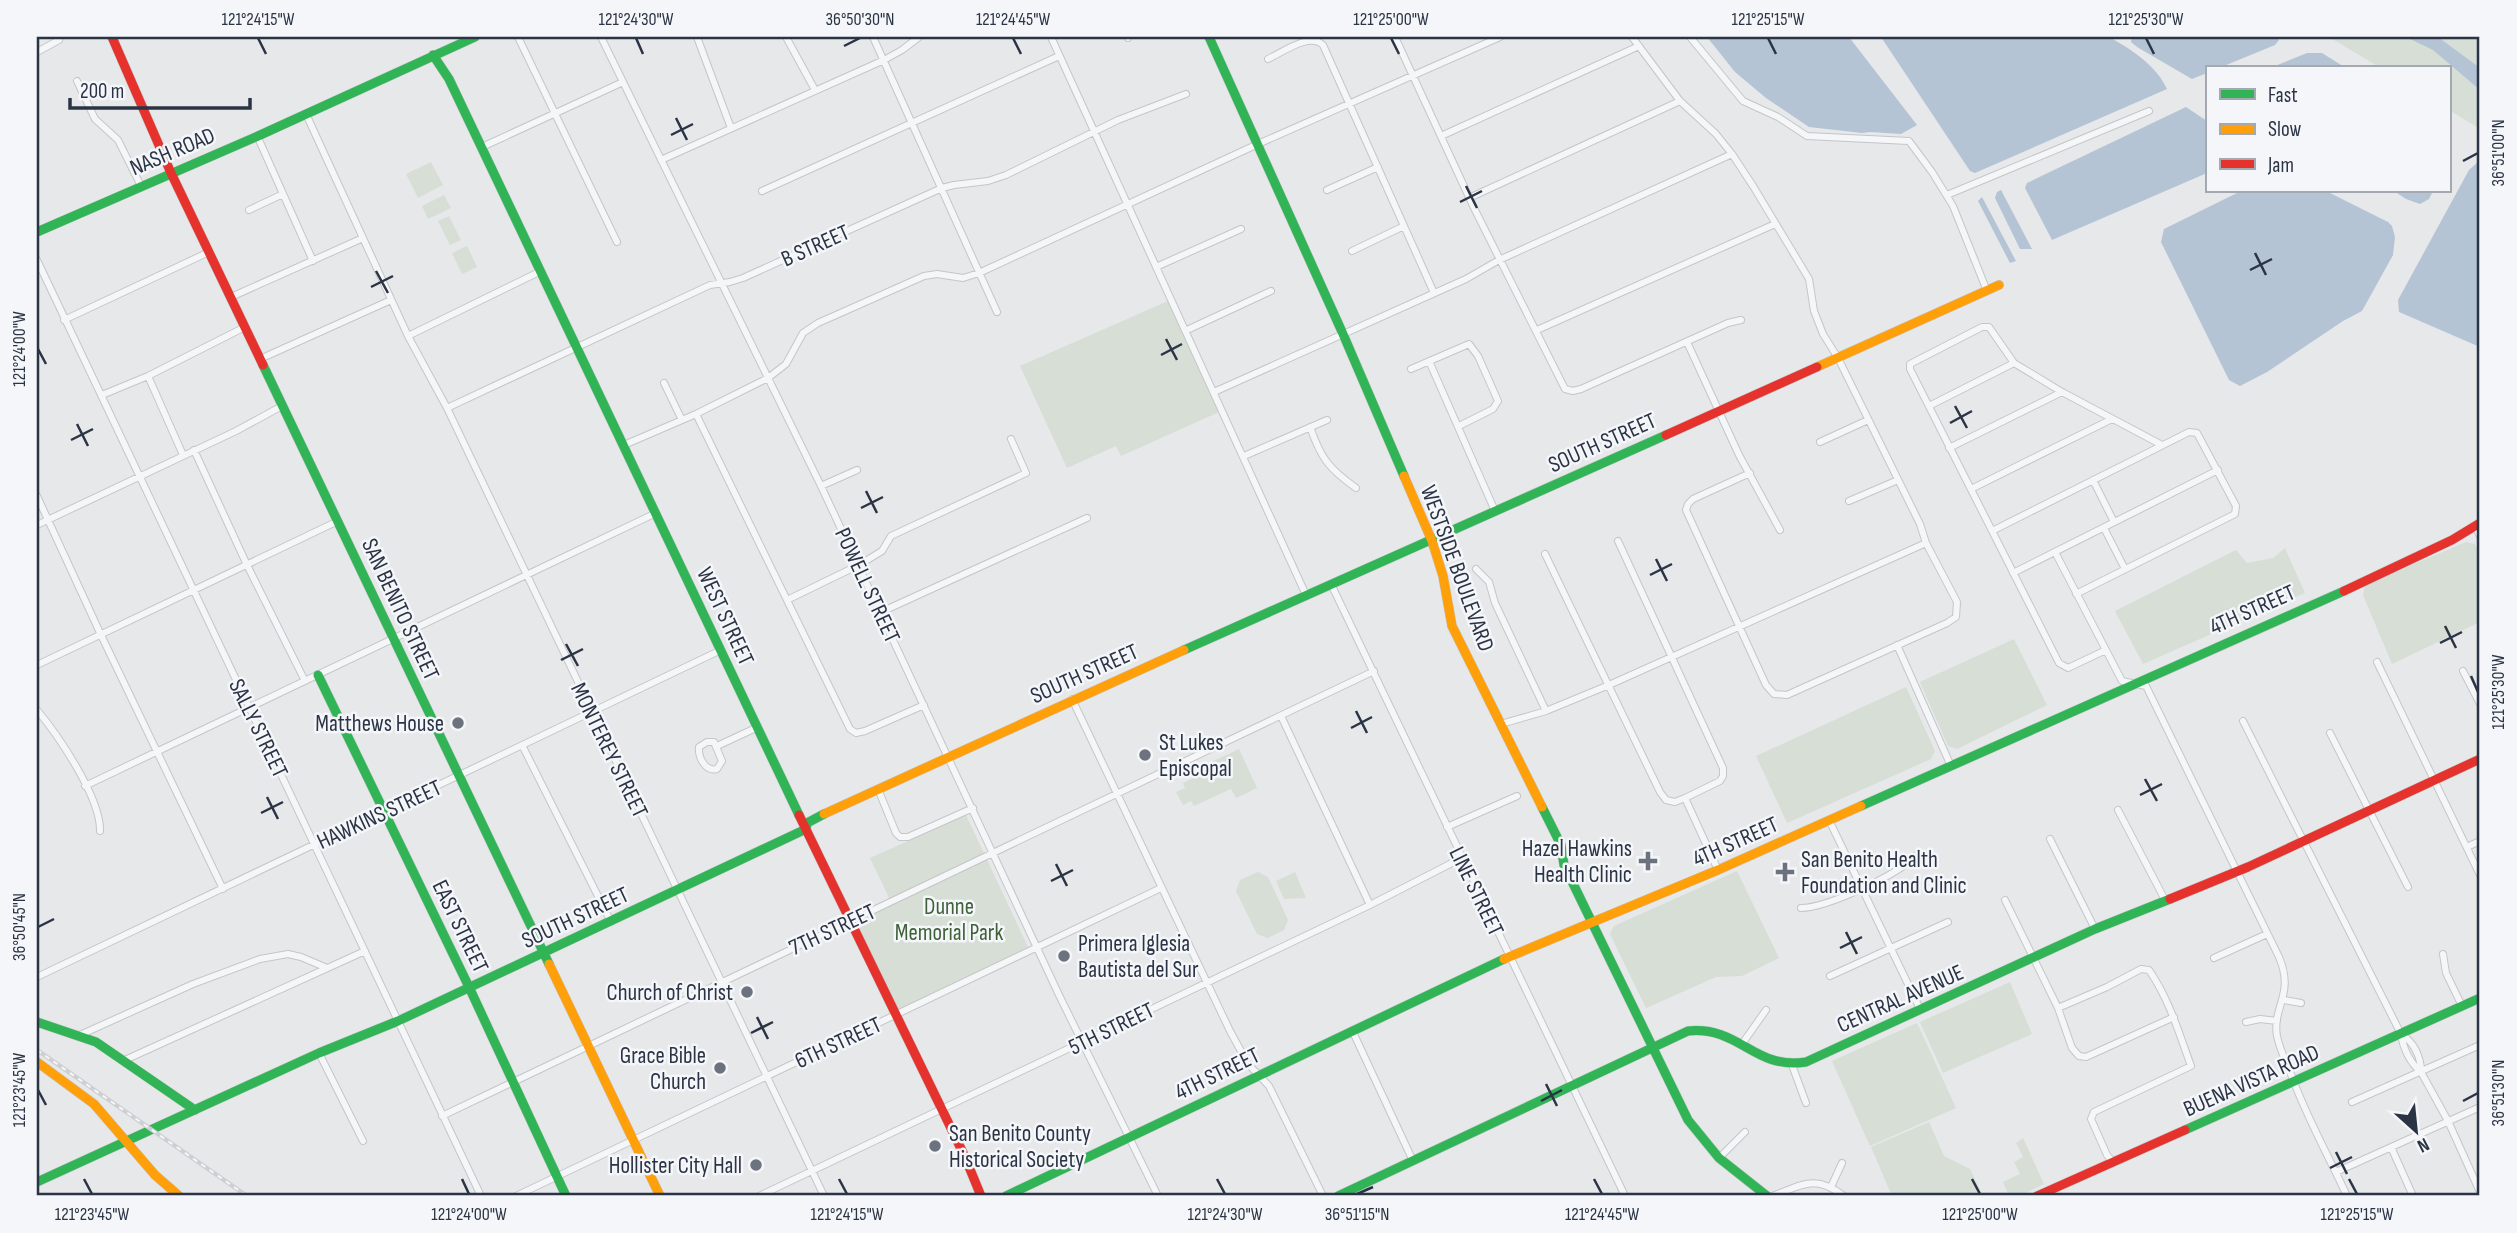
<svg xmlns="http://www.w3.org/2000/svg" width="2517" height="1233" font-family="'Sofia Sans Condensed',sans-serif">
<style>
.green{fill:#d6ded6}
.water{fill:#b4c4d5}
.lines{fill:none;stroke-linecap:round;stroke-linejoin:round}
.street-casing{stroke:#c4c6c8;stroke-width:8}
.fast-casing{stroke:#c4c6c8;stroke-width:10}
.slow-casing{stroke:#c4c6c8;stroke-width:10}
.jam-casing{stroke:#c4c6c8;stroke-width:10}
.street{stroke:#f5f6f7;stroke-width:6}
.fast{stroke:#30b455;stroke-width:9}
.slow{stroke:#ff9f0a;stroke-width:9}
.jam{stroke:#e5322d;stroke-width:9}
.rail-casing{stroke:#cecfd2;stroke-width:4.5}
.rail{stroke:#f4f6f9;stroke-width:2;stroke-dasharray:5;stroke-linecap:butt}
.ticks{fill:none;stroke:#2b3445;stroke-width:2.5}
.poi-dot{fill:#6c737f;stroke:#f4f6f9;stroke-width:2.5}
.labels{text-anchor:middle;stroke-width:5;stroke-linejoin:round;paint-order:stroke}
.street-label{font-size:23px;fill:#2b3445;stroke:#f4f6f9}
.poi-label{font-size:23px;fill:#2b3445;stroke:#f4f6f9;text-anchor:end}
.park-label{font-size:23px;fill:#3f6138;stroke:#f4f6f9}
.neatline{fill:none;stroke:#2b3445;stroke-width:2.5}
.ticks-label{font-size:18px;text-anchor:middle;fill:#2b3445}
</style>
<rect width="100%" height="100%" fill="#e6e8ea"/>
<path class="green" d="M2329,37H2480V129L2449,110V68H2381Z
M431,162L443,185L418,198L406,174Z
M444,195L451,208L428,219L422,206Z
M449,216L461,240L450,245L438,221Z
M467,246L477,267L462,274L452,253Z
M1168,301L1219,412L1121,456L1116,446L1067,468L1020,366Z
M2466,542L2475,544L2480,554V622L2392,664L2363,595L2365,585Z
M2285,548L2305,593L2143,664L2115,611L2236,550L2247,563L2273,558Z
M2014,639L2047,705L1957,749L1948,746L1920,682Z
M1906,687L1935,751L1931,759L1787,823L1756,756Z
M1239,749L1257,788L1236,798L1231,789L1194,806L1191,801L1183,805L1176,792L1185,788L1183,783L1208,771L1205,765Z
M966,815L1028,947L897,1010L854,922L892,904L870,858Z
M1737,871L1779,958L1742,976L1716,977L1646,1008L1610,934L1614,926Z
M1258,872L1268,877L1288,920L1284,930L1268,938L1257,934L1236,891L1240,880Z
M1295,872L1306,898L1284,899L1276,881Z
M2010,982L2032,1034L1943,1073L1920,1022Z
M1917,1023L1956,1108L1870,1146L1832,1061Z
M1929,1122L1944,1156L1970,1169L1983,1196H1892L1871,1147Z
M2023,1138L2044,1184L2019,1196H2009L2003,1182L2020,1174L2014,1162L2023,1157L2016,1143Z"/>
<path class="water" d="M1707,37H1849L1917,125L1901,134L1870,132L1862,133L1809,127L1766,98L1735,72Z
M1881,37H2109C2131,49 2156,65 2167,89L1975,173L1970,171Z
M2132,37H2277L2279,40L2275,45L2219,68H2207V73L2192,79L2137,47L2131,42Z
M2406,37H2438L2480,68V90L2433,50Z
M2307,53H2322L2346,68H2270Z
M2186,107L2207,121V173L2052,240L2025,188L2027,183Z
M2480,160V347L2399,312L2398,300L2469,170Z
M2001,190L2032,249H2020L1995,198L1997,192Z
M2241,191H2326L2388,222L2392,226L2395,237L2393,255L2362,311L2343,321L2267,372L2240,386L2229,380L2161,242L2164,229Z
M2394,191H2433L2429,199L2420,204L2406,199Z
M1982,197L2016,261L2010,263L1978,201Z"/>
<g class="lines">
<defs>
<path id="street" d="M518,37L617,242
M601,37L821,486L1059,995L1158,1196
M697,37L731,128
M786,37L815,90
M873,37L997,312
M1051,37L1306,595
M1128,37V38
M1395,37L1474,208L1565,389L1573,391L1581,389L1728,323L1741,320
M1632,37L1680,101L1716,134L1732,154L1753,186L1809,279L1814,311L1823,334L1838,358L1920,524L1926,543L1957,602L1956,617L1947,623L1787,695L1774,694L1766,685L1686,510L1688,504L1693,499L1750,473
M1690,37L1743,101L1778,117L1807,136L1909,141L1932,172L1953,206L1987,291
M37,52L59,40
M1268,59C1283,52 1310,32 1323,45L1434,293
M77,81L95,119L118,140L141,186
M306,114L408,336L447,408L824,1196
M1441,136L1639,46
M259,140L313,261
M482,147L623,82
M661,160L884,60L902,50L919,37
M1327,190L1378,167
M762,191L1059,56
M1947,195L2149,111
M1469,198L1680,101
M249,210L283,194
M1352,251L1404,226
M37,260L481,1196
M1156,267L1241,229
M231,297L363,238
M64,320L209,252
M1187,330L1271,291
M1537,330L1775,224
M408,336L541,271
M1687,342L1739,455L1780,530
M260,359L391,300
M1429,361L1495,511
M1411,369L1469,344L1478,356L1498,401L1493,409L1459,426
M148,376L183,455
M664,383L681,418
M1214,392L1466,279L1499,260L1732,154
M102,395L148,376L245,327
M1929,406L2014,363
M447,408L710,285L730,282L743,278L942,188L954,185L988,181L1006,175L1118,120L1186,94
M696,414L850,729L856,733L865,731L924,705
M1310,427C1321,458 1328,468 1356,488
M1820,442L1868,420
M624,445L696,414L768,378L786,364L803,333L818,323L924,276L937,274L963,278L979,273L1258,144L1500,37
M1949,448L2062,392
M194,450L247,565L305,681
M1244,456L1327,420
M2093,480L2114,522
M821,486L857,470
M1971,489L2112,419
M37,496L101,635L223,889
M1849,501L1898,480
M37,525L236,431L282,406
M2475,526L2480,536
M2104,528L2125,569
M1992,531L2189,432L2197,433L2236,506L2235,514L2076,594
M1618,541L1723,768V776L1720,781L1685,798
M2055,552L2122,681L2146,686L2279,957C2295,995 2272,1006 2277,1036C2280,1051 2287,1063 2292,1077C2307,1118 2329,1157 2347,1196
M1545,554L1660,792L1666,800L1675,802L1685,798L1718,870
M1476,569L1489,582L1495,603L1546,711
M2013,573L2218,470
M1331,584L1625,1196
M787,600L859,565L882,551L891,536L1026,473L1011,439
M881,612L1087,518
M1897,645L1951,766
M2106,650L2068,668L2059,663L1910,369V364L1982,327H1989L2014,363L2062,392L2162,445
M2377,662L2480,875
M37,665L338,521
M2463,671L2480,704
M1072,699L1230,1031L1248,1064L1269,1086L1323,1196
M37,710C58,735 101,798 100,831
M1281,716L1370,905
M2243,721L2401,1034C2403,1048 2410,1063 2421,1072C2421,1057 2414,1042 2401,1034
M1501,724L1546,711L1609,685L1926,543
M2330,733L2408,887
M707,742H714L722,761L717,769C705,772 698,757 699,747Z
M522,745L611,922
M717,746L758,727
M85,786L656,513
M878,789L896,833L900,837H908L973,808
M2118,810L2165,900
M1829,820L1920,1009
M1447,827L1517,796
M2050,839L2095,929
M2467,847L2480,841
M2005,900L2058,1008L2072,1048L2079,1056L2086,1057L2174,1017
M1801,908C1826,908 1898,875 1915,856
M2443,954L2446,973L2462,1006
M2214,958L2267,934
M1830,976L1948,922
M37,977L721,650
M2284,1000L2301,1003
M2058,1008L2107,987L2141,969L2149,970C2169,999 2179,1033 2191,1066L2094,1112L2091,1119L2107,1155L2113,1162
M2246,1022L2260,1019L2277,1021
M1352,1030L1413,1161
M80,1035L193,984L260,959L288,954L301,957L327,968
M1742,1044L1766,1010
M319,1053L363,1141
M125,1060L365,951
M1792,1065L1806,1103
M2421,1072L2448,1121L2480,1192
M2352,1102L2480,1045
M442,1116L1374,671
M2391,1147L2413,1196
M1719,1158L1745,1132
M2336,1172L2480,1107
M1831,1187L1842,1163
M516,1196L1161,888
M759,1196L1370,905L1450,864L1460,855
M1772,1196C1801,1186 1814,1173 1844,1196"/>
<path id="fast" d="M1209,37L1343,334L1404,476
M433,55L449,79L799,815
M37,232L258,136L475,37
M263,365L549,964
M1184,650L1666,435
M318,675L469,987L566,1196
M1861,806L2344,591
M1542,807L1561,845L1564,865L1688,1120L1719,1158L1767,1196
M37,1022L96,1042L195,1110
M2185,1130L2480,998
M37,1182L319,1053L398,1021L806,829L807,823L824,814
M1006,1196L1504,959
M1338,1196L1688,1031C1741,1026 1753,1070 1806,1062L2095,929L2170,899"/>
<path id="slow" d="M1817,367L1999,285
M1404,476L1432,541L1443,576L1452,626L1542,807
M824,814L1184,650
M1504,959L1718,870L1861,806
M549,964L660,1196
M37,1062L94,1104L155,1175L179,1196"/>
<path id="jam" d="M112,37L171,173L263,365
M1666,435L1817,367
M2344,591L2452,540L2480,523
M799,815L965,1157L981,1196
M2170,899L2248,867L2480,759
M2037,1196L2185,1130"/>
</defs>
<use href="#street" class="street-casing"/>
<use href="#fast" class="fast-casing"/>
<use href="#slow" class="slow-casing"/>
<use href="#jam" class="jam-casing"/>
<use href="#street" class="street"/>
<use href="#fast" class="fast"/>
<use href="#slow" class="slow"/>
<use href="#jam" class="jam"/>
<defs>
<path id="rail" d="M37,1050L247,1196"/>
</defs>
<use href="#rail" class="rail-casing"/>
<use href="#rail" class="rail"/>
</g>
<path class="ticks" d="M258,38L266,54M636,38L643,54M1013,38L1021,54M1391,38L1399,54M1768,38L1776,54M2146,38L2154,54M844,46L860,38M676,118L687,140M671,135L693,124M2463,161L2478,153M1466,186L1477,208M1460,202L1482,191M2255,253L2266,275M2250,270L2272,259M376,271L388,293M371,287L393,276M1166,339L1177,360M38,349L46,364M1161,355L1182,344M1955,406L1967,428M1950,423L1972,411M77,424L88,446M71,440L93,429M866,491L877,513M861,508L883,497M1656,559L1667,581M1650,575L1672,564M2445,626L2456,648M2440,643L2462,632M566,644L578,666M561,660L583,649M2471,676L2478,692M1356,711L1367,733M1351,728L1372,717M2145,779L2157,801M2140,795L2162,784M267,797L278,819M261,813L283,802M1056,864L1067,886M1051,881L1073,870M38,927L54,919M1846,932L1857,954M1840,948L1862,937M757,1017L768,1039M751,1033L773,1022M1546,1084L1557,1106M38,1090L46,1105M1541,1101L1562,1090M2463,1101L2478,1093M2336,1152L2347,1174M2330,1168L2352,1157M84,1179L92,1194M462,1179L469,1194M839,1179L847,1194M1217,1179L1225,1194M1594,1179L1602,1194M1972,1179L1980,1194M2349,1179L2357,1194M1357,1194L1373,1187"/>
<g class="poi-dot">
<circle cx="458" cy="723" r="7"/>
<circle cx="1145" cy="755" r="7"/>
<path d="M1644.5 850.5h7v7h7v7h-7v7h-7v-7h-7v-7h7z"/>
<path d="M1781.5 861.5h7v7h7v7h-7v7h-7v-7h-7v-7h7z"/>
<circle cx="1064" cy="956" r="7"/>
<circle cx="747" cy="992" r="7"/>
<circle cx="720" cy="1068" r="7"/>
<circle cx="935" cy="1146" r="7"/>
<circle cx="756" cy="1165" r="7"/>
</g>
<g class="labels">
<g class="street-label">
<text transform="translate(172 151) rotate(-23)" y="8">NASH ROAD</text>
<text transform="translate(815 245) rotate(-24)" y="8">B STREET</text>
<text transform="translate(1602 442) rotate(-24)" y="8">SOUTH STREET</text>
<text transform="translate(1458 568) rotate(70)" y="8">WESTSIDE BOULEVARD</text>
<text transform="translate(868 585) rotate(65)" y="8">POWELL STREET</text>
<text transform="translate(401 609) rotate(65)" y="8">SAN BENITO STREET</text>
<text transform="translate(2252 609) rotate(-24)" y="8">4TH STREET</text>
<text transform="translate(726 616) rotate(65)" y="8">WEST STREET</text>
<text transform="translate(1084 673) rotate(-24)" y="8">SOUTH STREET</text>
<text transform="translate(259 728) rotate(64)" y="8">SALLY STREET</text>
<text transform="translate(610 750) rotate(64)" y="8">MONTEREY STREET</text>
<text transform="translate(379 814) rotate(-25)" y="8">HAWKINS STREET</text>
<text transform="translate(1735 841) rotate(-24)" y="8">4TH STREET</text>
<text transform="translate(1477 891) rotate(64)" y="8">LINE STREET</text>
<text transform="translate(575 917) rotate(-25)" y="8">SOUTH STREET</text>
<text transform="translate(461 926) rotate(64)" y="8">EAST STREET</text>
<text transform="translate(832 929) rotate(-25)" y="8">7TH STREET</text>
<text transform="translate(1900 998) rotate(-24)" y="8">CENTRAL AVENUE</text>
<text transform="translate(1111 1028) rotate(-26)" y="8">5TH STREET</text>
<text transform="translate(838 1042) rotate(-25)" y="8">6TH STREET</text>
<text transform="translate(1217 1073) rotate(-26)" y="8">4TH STREET</text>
<text transform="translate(2251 1080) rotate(-24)" y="8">BUENA VISTA ROAD</text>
</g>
<g class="poi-label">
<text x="444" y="731">Matthews House</text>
<text x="1159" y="750" text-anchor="start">St Lukes<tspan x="1159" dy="26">Episcopal</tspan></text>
<text x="1632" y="856">Hazel Hawkins<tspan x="1632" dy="26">Health Clinic</tspan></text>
<text x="1801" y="867" text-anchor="start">San Benito Health<tspan x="1801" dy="26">Foundation and Clinic</tspan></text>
<text x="1078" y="951" text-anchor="start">Primera Iglesia<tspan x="1078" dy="26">Bautista del Sur</tspan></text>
<text x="733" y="1000">Church of Christ</text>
<text x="706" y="1063">Grace Bible<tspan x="706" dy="26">Church</tspan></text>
<text x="949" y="1141" text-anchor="start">San Benito County<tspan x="949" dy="26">Historical Society</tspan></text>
<text x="742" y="1173">Hollister City Hall</text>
</g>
<g class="park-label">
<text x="949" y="914">Dunne<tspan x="949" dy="26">Memorial Park</tspan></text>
</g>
</g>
<rect width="2517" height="1233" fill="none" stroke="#f4f6f9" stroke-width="77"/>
<rect x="2206" y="66" width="245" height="126" fill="#f4f6f9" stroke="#a4a8b1" stroke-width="2"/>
<rect x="2220" y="89" width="35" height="10" fill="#30b455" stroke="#a4a8b1" stroke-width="2"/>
<text x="2268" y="102" font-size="21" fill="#2b3445">Fast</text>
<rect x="2220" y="124" width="35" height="10" fill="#ff9f0a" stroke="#a4a8b1" stroke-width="2"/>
<text x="2268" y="136" font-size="21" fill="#2b3445">Slow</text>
<rect x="2220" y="159" width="35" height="10" fill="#e5322d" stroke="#a4a8b1" stroke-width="2"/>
<text x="2268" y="172" font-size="21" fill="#2b3445">Jam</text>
<g transform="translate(2416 1131) rotate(153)" stroke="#f4f6f9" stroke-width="5" paint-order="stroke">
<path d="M0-5L12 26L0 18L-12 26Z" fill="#2b3445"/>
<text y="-10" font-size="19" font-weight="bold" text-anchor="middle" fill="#2b3445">N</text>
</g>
<path d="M70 98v10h180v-10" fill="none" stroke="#2b3445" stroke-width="3.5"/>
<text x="80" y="98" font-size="21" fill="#2b3445" stroke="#f4f6f9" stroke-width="5" paint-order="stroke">200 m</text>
<rect x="38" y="38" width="2440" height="1156" class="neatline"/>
<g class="ticks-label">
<text x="258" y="25">121°24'15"W</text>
<text x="636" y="25">121°24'30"W</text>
<text x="860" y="25">36°50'30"N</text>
<text x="1013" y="25">121°24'45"W</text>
<text x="1391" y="25">121°25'00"W</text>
<text x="1768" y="25">121°25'15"W</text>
<text x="2146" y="25">121°25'30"W</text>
<text transform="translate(2498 153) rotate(-90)" y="6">36°51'00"N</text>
<text transform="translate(19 349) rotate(-90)" y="6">121°24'00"W</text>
<text transform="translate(2498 692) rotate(-90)" y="6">121°25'30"W</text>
<text transform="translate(19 927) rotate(-90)" y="6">36°50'45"N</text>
<text transform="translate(19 1090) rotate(-90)" y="6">121°23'45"W</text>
<text transform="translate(2498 1093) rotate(-90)" y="6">36°51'30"N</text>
<text x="92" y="1220">121°23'45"W</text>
<text x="469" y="1220">121°24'00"W</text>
<text x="847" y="1220">121°24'15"W</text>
<text x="1225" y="1220">121°24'30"W</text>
<text x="1357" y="1220">36°51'15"N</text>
<text x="1602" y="1220">121°24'45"W</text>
<text x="1980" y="1220">121°25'00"W</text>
<text x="2357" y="1220">121°25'15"W</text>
</g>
</svg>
